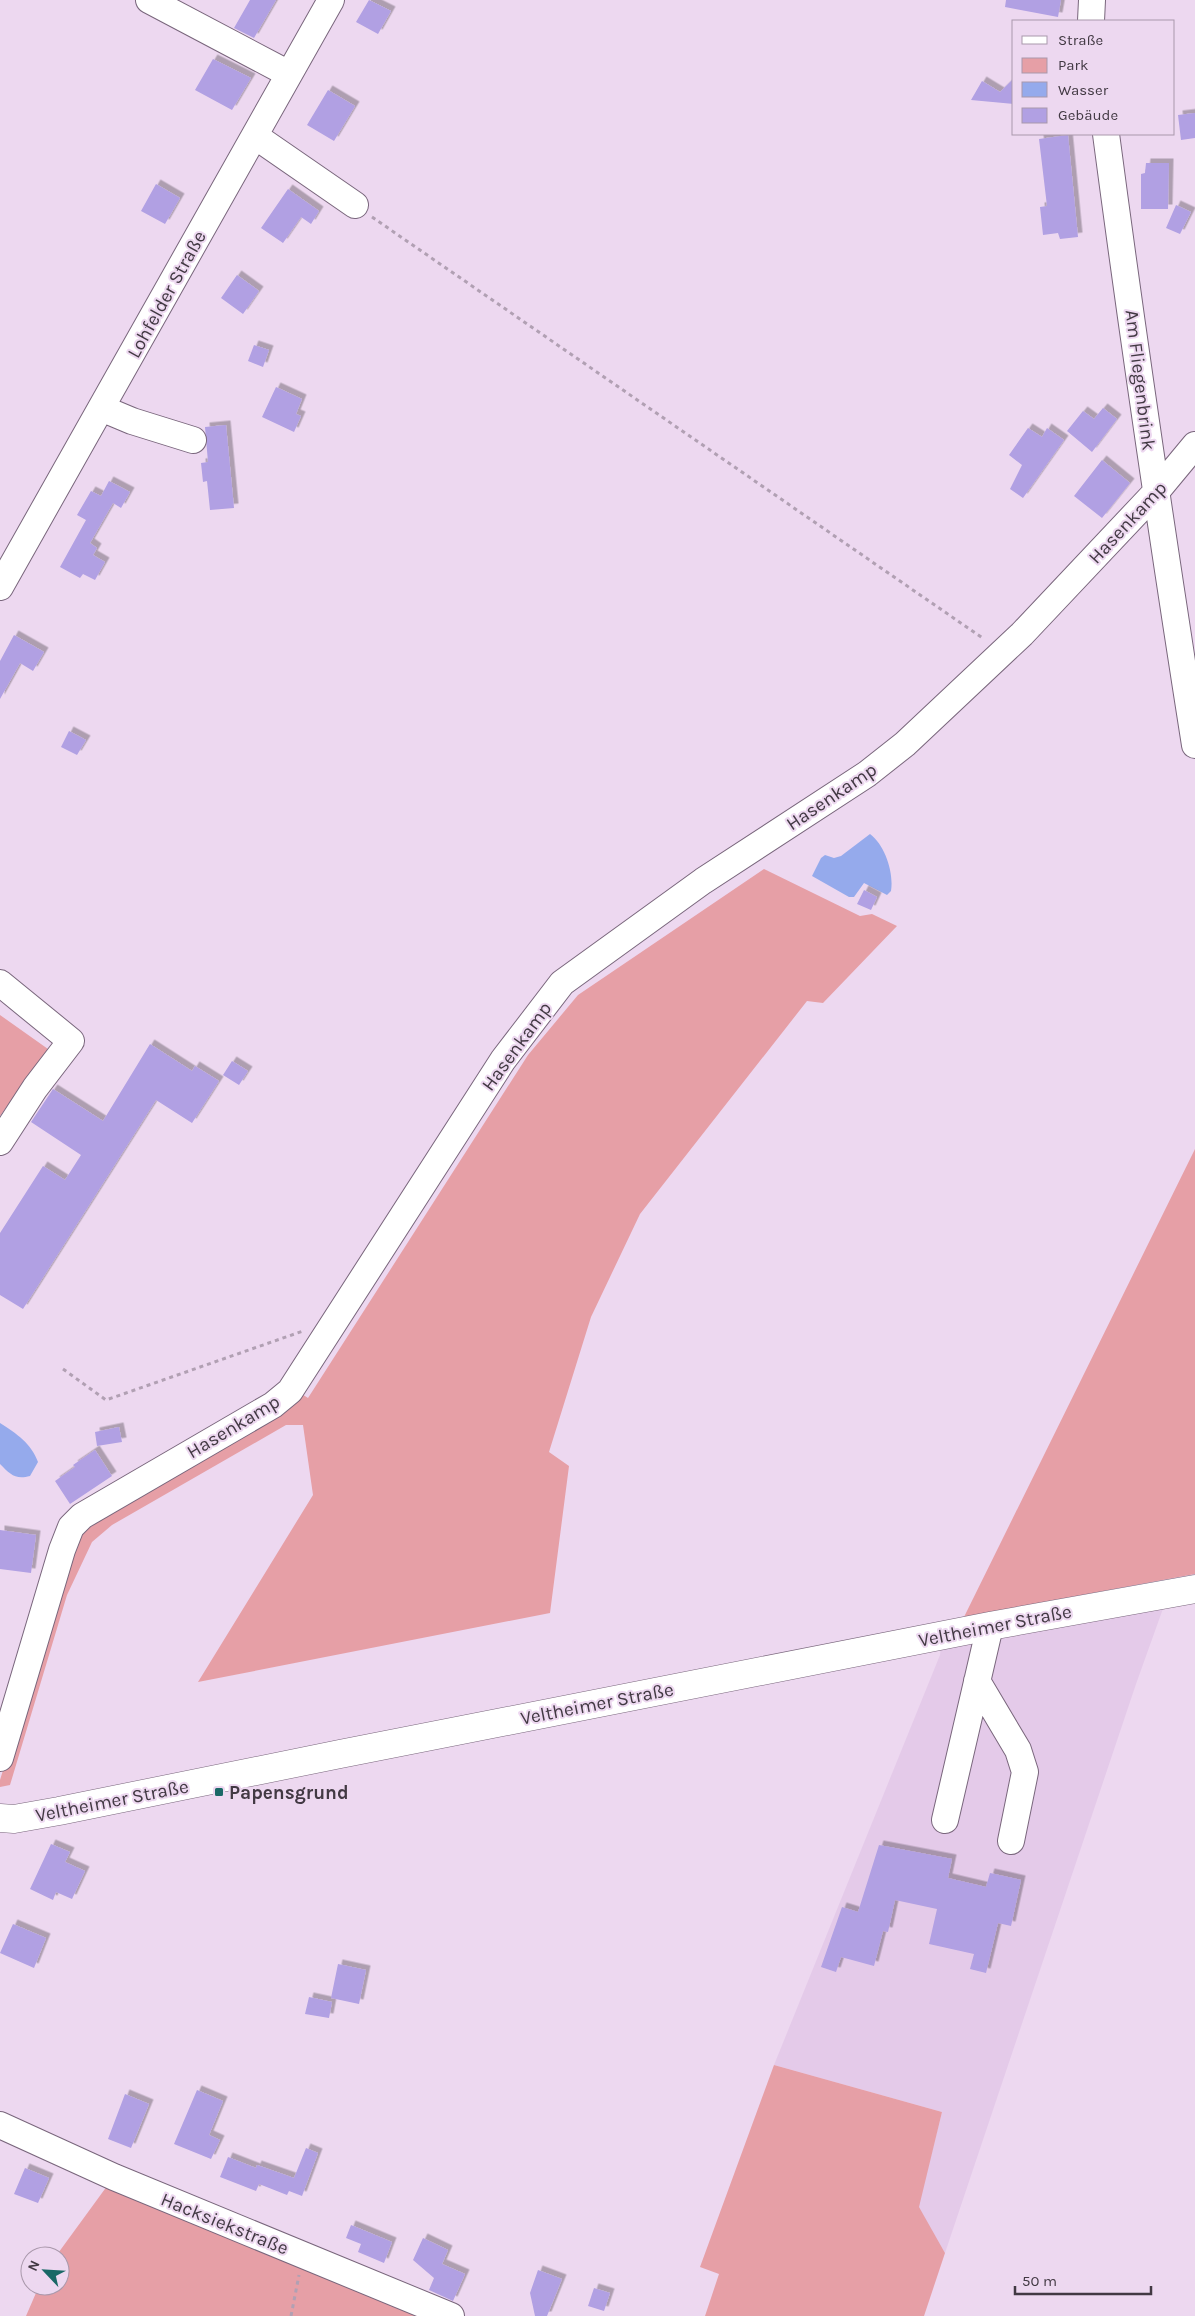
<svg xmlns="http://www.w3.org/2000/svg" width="1195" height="2316" font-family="Karla,sans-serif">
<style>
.built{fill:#e4cae9}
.green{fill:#e69fa6}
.water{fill:#95aaec}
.building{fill:#b1a0e3;filter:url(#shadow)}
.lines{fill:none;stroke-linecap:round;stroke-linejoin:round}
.minor-casing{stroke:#79667c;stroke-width:28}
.major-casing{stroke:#79667c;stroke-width:29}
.path{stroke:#b1a0b3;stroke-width:3;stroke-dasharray:4 4;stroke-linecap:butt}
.minor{stroke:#fff;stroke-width:26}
.major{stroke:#fff;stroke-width:28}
.poi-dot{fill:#1a6866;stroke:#edd8f0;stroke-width:2}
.labels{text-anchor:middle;stroke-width:4;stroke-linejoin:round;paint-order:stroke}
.street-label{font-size:19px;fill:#423943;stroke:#edd8f0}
.poi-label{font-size:19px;font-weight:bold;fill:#423943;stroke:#edd8f0;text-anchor:start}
</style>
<defs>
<filter id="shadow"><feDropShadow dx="4.5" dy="-4.5" stdDeviation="0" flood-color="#0004"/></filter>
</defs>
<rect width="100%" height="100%" fill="#edd8f0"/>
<path class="built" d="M1165,1603L1136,1684L945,2253L918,2207L942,2112L774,2065L940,1655L943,1630Z"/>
<path class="green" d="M764,869L860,916L872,914L897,926L823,1003L807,1001L640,1214L591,1317L549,1452L569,1466L550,1613L198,1682L313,1495L303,1425H286L112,1525L92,1542L67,1595L10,1785L0,1787V1780L77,1531L297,1391L308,1398L528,1055L578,995Z
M0,1015L48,1049L0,1116Z
M1195,1149V1574L964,1617Z
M774,2065L942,2112L919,2207L945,2253L924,2316H705L719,2274L700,2267Z
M110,2182L436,2316H26L39,2286H60V2256H56Z"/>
<path class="water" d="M870,834C885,845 894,873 891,891L887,895L864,883L854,897H849L812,876L821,858L825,855L834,858L841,856Z
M0,1423C17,1434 31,1443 38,1462L30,1476C15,1480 10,1474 0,1464Z"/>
<path class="building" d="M250,0H276L254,38L234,28Z
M369,0L391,11L378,34L356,22Z
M1006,0H1061L1058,17L1005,7Z
M213,59L251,78L232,110L195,90Z
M1014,78V104L971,100L982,81L1000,92Z
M328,90L355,106L334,141L307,125Z
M1195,113V138L1181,140L1178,115Z
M1068,135L1078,237L1060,239L1058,233L1043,235L1040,207L1047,206L1039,139Z
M1146,163H1169L1168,209H1141V174L1145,173Z
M156,184L180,198L165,224L141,211Z
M288,189L319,211L311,224L301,217L283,243L261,228Z
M1176,205L1191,212L1180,234L1166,228Z
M237,275L259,291L243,314L221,298Z
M254,345L269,350L263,367L248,361Z
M276,387L302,399L296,414L301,416L294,432L262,417Z
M1103,408L1117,419L1092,452L1067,431L1083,411L1094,419Z
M226,425L234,508L210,510L207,481L203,482L201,463L208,462L205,427Z
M1028,428L1042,437L1047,428L1064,440L1023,498L1010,489L1022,465L1009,455Z
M1102,460L1130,483L1102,518L1074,496Z
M109,481L130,492L121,508L113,503L90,543L97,548L93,555L105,562L95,580L83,574L80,578L60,567L86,520L77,515L91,491L101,496Z
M14,635L44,652L33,671L20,663L0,699V661Z
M69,731L86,740L77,755L61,747Z
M864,890L877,897L871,910L857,904Z
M150,1044L192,1071L195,1066L219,1081L192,1123L156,1100L23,1309L0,1295V1233L43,1166L65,1180L81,1155L31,1122L53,1089L103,1121Z
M232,1061L248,1071L239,1085L223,1075Z
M119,1427L122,1442L97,1446L95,1432Z
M95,1450L112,1476L70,1504L55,1481L75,1467L73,1465Z
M0,1530L36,1535L31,1573L0,1569Z
M51,1844L70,1852L65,1862L85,1871L72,1899L56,1892L53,1900L30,1889Z
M879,1845L952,1859L948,1878L986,1887L990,1873L1021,1880L1011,1926L998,1923L986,1973L970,1969L974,1954L929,1944L937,1909L895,1900L888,1932L883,1931L874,1966L841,1957L836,1972L821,1967L842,1907L858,1912Z
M13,1924L46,1938L34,1968L0,1953Z
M338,1964L366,1970L359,2004L331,1998Z
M309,1997L332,2002L329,2018L305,2014Z
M197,2090L223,2101L209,2135L220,2140L211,2159L174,2144Z
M125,2094L149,2104L131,2148L108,2139Z
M306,2148L318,2153L302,2196L289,2191L287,2195L259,2184L256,2191L220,2177L228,2157L256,2168L257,2165L294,2178Z
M25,2168L49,2178L38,2203L14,2194Z
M351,2225L392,2242L384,2263L358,2252L361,2244L346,2238Z
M423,2238L448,2250L442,2264L465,2274L453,2301L429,2290L434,2278L413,2260Z
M538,2270L562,2279L547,2316H535L530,2293Z
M594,2288L610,2293L604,2311L588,2306Z"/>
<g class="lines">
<defs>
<path id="minor" d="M149,0L289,74
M1091,21L1092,0
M1106,134C1133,338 1163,542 1195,745
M255,136L355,205
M101,408L132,421L193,440
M0,587L331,0
M0,983L71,1041L35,1088L0,1142
M977,1681L1018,1750L1025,1772L1011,1841
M0,1758L62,1550L71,1527L82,1516L273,1405L290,1391L503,1060L562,983L703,881L867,774L905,744L1022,634L1156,492L1195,445
M945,1820L990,1626
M0,2125L114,2177L451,2316"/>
<path id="major" d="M0,1818L14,1819L59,1811L340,1754L990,1626L1195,1589"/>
</defs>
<use href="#minor" class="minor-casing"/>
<use href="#major" class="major-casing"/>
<path class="path" d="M372,217L984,639
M63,1369L106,1400L303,1331
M291,2316L299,2275"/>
<use href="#minor" class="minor"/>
<use href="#major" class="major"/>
</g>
<rect class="poi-dot" x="214" y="1787" width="10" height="10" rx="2.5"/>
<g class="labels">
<g class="street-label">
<text transform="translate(166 294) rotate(-61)" y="7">Lohfelder Straße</text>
<text transform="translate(1141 380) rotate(83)" y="7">Am Fliegenbrink</text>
<text transform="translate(1127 522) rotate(-47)" y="7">Hasenkamp</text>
<text transform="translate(831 796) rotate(-34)" y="7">Hasenkamp</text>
<text transform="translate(516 1046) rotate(-54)" y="7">Hasenkamp</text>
<text transform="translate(233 1426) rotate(-31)" y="7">Hasenkamp</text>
<text transform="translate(995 1625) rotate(-11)" y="7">Veltheimer Straße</text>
<text transform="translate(597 1703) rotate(-11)" y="7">Veltheimer Straße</text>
<text transform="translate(112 1800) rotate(-11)" y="7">Veltheimer Straße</text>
<text transform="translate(225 2223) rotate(22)" y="7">Hacksiekstraße</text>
</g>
<g class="poi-label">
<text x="229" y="1799">Papensgrund</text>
</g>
</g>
<rect x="1012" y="20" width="162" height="115" fill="#edd8f0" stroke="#a998ab"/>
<rect x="1022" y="36" width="25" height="8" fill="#ffffff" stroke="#a998ab"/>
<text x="1058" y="45" font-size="15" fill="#423943">Straße</text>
<rect x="1022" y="58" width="25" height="15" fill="#e69fa6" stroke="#a998ab"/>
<text x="1058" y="70" font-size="15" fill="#423943">Park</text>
<rect x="1022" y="82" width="25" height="15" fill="#95aaec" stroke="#a998ab"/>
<text x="1058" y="95" font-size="15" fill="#423943">Wasser</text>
<rect x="1022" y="108" width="25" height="15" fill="#b1a0e3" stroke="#a998ab"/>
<text x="1058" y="120" font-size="15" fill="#423943">Gebäude</text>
<g transform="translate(45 2271) rotate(295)"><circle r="24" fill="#edd8f0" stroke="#a998ab"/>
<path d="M0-4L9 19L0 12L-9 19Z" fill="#1a6866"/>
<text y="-8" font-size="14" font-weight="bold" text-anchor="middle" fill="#423943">N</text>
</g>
<path d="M1015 2286v8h136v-8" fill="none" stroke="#423943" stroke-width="2.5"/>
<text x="1022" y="2286" font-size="15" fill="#423943" stroke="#edd8f0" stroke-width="4" paint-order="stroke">50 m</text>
</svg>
